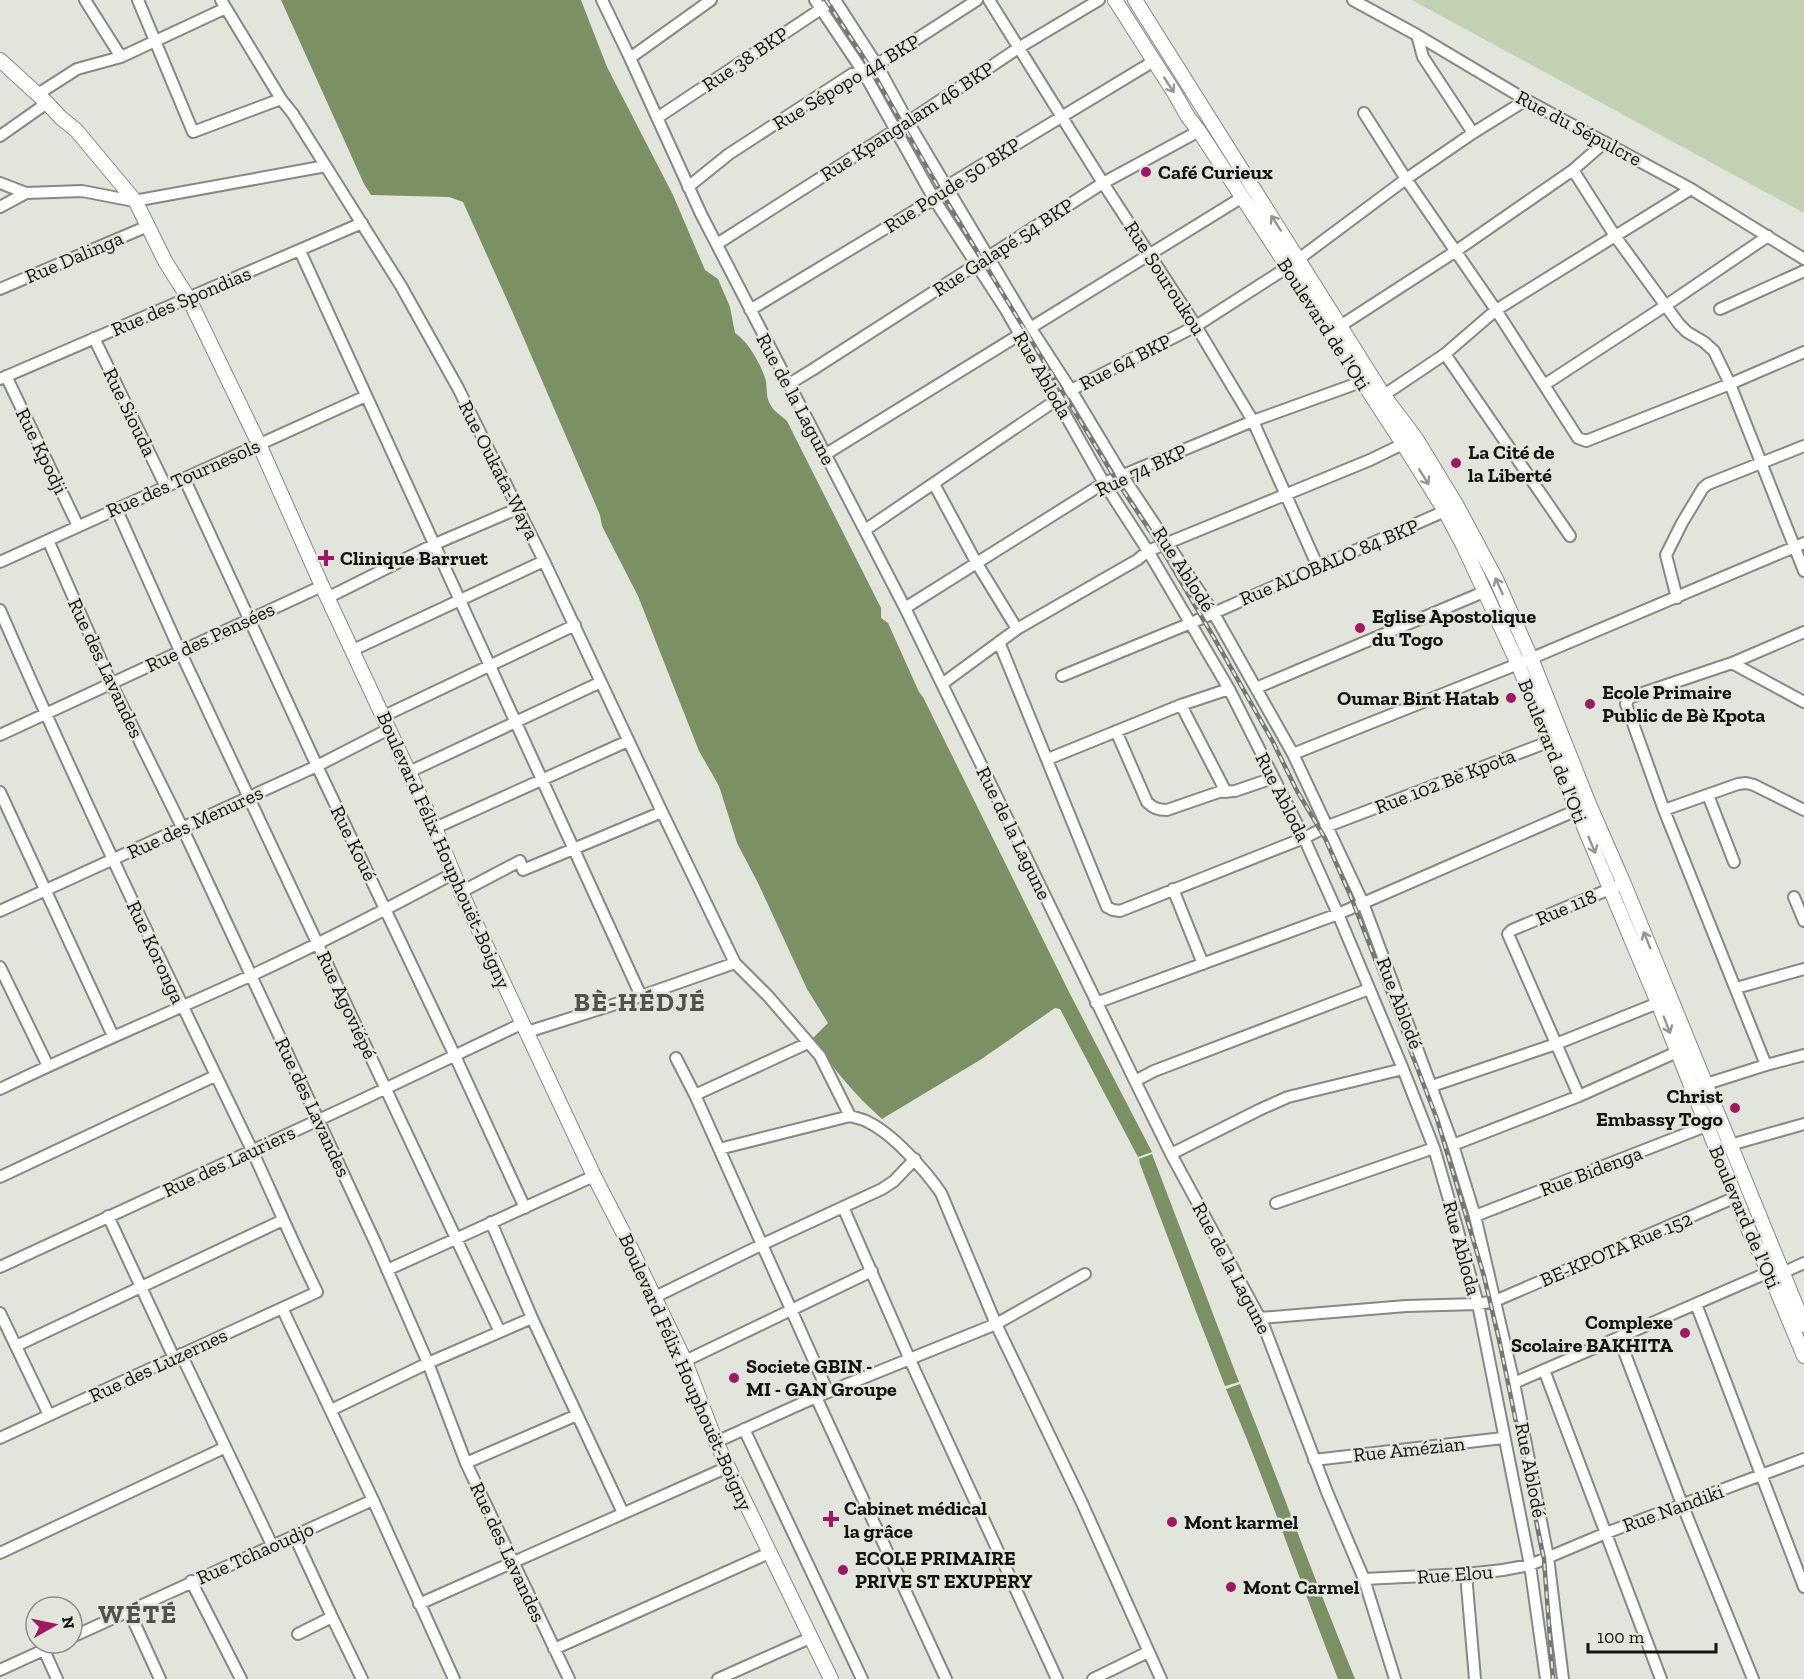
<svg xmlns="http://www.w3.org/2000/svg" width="1804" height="1679" font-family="'Zilla Slab',serif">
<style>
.green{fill:#c1d1b2}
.water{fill:#7b9164}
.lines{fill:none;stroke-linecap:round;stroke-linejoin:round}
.street-casing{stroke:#858a81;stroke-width:14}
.secondary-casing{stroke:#858a81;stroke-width:16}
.street{stroke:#fff;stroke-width:10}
.secondary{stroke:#fff;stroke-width:14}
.rail-casing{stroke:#757872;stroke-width:4.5}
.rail{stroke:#e1e5dc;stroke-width:2;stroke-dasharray:7;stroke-linecap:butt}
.oneway{stroke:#949593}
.poi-dot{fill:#a01864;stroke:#e1e5dc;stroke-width:2}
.labels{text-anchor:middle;stroke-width:5;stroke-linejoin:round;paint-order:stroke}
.street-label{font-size:20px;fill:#121410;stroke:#e1e5dc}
.poi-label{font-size:20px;font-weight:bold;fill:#121410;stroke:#e1e5dc;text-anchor:start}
.district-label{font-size:26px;font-weight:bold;letter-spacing:1.5px;fill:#4f534b;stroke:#e1e5dc}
</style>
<rect width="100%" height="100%" fill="#e1e5dc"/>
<path class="green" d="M1412,0H1804V213Z"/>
<path class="water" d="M281,0H581L607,67L673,195L705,270L718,279L730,307L735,333C748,341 762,366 766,381C767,389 766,397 770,404C773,411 782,416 787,421L881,608V618L888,623L919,692L923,697L1069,992L1152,1152L1138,1157L1060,1009L1055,1008L980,1060L882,1119C854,1094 833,1069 813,1038L828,1023L807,989L758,883L737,843L719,786L699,751L638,596L602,526L600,515L512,311L463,202L449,197L371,195L364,184Z
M1152,1154L1239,1382L1225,1386L1195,1309L1140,1164L1139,1159Z
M1240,1384C1279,1482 1315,1581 1355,1679H1338C1300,1582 1267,1484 1226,1389Z"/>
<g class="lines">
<defs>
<path id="street" d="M85,0L121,57
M138,0L193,132L281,99
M221,0L281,99L293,114L401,286L458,388L544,561L662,812L735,963L768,996L820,1056L850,1116C856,1118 863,1119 868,1122C893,1134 925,1170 941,1193L996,1324L1082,1503L1161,1679
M602,0L630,58L701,214L905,608L1135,1081L1171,1154L1263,1324L1327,1492L1364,1579L1395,1679
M815,0L864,73L934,199L1006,310L1104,483L1148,551L1229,689L1304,838L1338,914L1403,1069L1434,1148L1456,1224L1478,1304L1530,1565L1546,1679
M835,0L877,65L908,122L1030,327L1071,390L1122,475L1213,612L1293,754L1363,903L1453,1145L1475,1216L1514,1383L1548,1557L1563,1679
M989,0L1103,183L1196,326L1253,421L1318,567
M1353,0L1417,35L1526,100L1691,189L1804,259
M1417,35L1423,57L1473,133
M630,58L711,0
M38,94L77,69L121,57L226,8
M1364,113L1406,179L1496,310L1578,438L1586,441L1730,384L1804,352
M657,118L827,5
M0,136L47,103
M1573,170L1615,236L1679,324L1687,332L1704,342L1714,351L1730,384L1804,571
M0,183L26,193L82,191L134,201L326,166
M688,187L729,154L852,74L864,73L977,0
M0,207L26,193
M717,244L908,122L1020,47L1099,0
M300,251L641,996
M0,289L148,226
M1720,309L1804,271
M750,310L934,199L947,186L1154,61
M1334,330L1456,251L1573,170L1605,142
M94,338L165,485
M1445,354L1570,536
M6,376L78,526
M0,379L362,223
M789,384L812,370L1103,183L1199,131
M1544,385L1665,306L1768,236
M1378,399L1445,354L1496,310L1691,189
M826,454L1241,198
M184,478L317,766L455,1056L525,1208
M934,484L976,562L1017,629
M116,508L180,651L500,1332
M865,530L1071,390L1196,326L1288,267L1406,179L1473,133L1526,100
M48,540L111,683L182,827L376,1244L428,1363L466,1463L569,1679
M0,562L366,396
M327,598L435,544L519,508
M1677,598L1666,555L1682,523L1703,488L1708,484L1804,446
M905,608L1104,483L1253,421L1361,382
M0,610C79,792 165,970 251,1148C273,1196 294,1245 317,1292L0,1438
M999,642L1107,907L1113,910L1120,911L1304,838L1328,826L1556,739
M353,650L544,561
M1732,663L1804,702
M1062,676L1191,623L1445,511
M942,684L1017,629L1137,560L1148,551L1370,460L1403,444
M1256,688L1486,591
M1181,705L1226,792
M384,716L575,625
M1116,731L1147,802C1153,808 1158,810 1167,810L1219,792L1235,791L1273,778
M0,735L322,586
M1293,754L1518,664L1804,543
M1048,759L1181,705L1229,689
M409,772L601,682
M0,792L113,1036
M1708,795L1734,862
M1664,810L1738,784L1746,783L1754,785L1804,810
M435,828L628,741
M1173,889L1203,964
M461,892L520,861L523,870L662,812
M1794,897L1804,921
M0,911L317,766L389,729
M0,967L48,1066
M1736,988L1804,969
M1096,1003L1338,914L1577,810
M527,1032L641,996L735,963
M676,1058L695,1095L828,1392
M1766,1065L1664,810L1626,704L1628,700L1631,697L1732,663L1804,632
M1135,1081L1154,1071L1369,989
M1432,1086L1556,1044L1658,1003
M1700,1086L1766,1065L1804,1055
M0,1089C83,1049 167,1014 250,976C319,944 387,909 454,873
M695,1095L808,1043
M1579,1096L1508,934L1512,930L1617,886
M1453,1145L1579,1096L1677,1052
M1730,1145L1804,1124
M719,1149L850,1116
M1171,1154L1261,1109L1288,1097L1403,1069
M0,1177L215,1076
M1276,1203L1434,1148
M843,1207L910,1360L1057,1679
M108,1216L174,1358
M1475,1216L1706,1126
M491,1222L532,1318L623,1513
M0,1267L353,1104L523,1023
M387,1270L594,1176
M1782,1273L1804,1263
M655,1297L761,1245L882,1189L894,1181L915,1159
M1696,1304L1804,1587
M282,1308L373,1500L454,1679
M0,1313L49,1415
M1260,1318L1406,1306L1478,1304L1495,1301L1736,1197
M1619,1338L1682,1504L1753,1679
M16,1346L283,1220
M181,1354L272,1545
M685,1361L872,1271
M1544,1370L1661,1679
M1514,1383L1769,1272
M816,1397L946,1679
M331,1410L428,1363L532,1318
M744,1429L862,1679
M716,1442L816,1397L996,1324L1085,1274
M1314,1460L1503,1438
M466,1463L577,1415
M294,1535L332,1617L298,1634
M0,1553L224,1448
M1466,1574L1475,1679
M1364,1579L1466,1574L1503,1570L1530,1565L1606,1533L1804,1459
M191,1581L241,1679
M419,1604L728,1467
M129,1611L160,1679
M332,1617L362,1679
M72,1637L373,1500
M554,1649L769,1553
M44,1650L57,1679
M0,1670L59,1643
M718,1679L810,1638
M1093,1679L1148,1652"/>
<path id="secondary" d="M1115,0L1175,94L1188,117L1199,131L1403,444L1445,511L1464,547L1518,664L1577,810L1658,1003L1750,1233L1769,1272L1804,1356
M1135,0L1384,396L1415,437L1457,506L1496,579L1531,658L1589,804L1624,884L1804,1325
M0,60L47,103L61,118L76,130L136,202L165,261L189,299L259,444L322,586L435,828L461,892L594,1176L625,1236L685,1361L716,1442L831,1679"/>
</defs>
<use href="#street" class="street-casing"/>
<use href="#secondary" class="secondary-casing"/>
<use href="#street" class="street"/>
<use href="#secondary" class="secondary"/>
<defs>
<path id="rail" d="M826,0L871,69L941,192L1115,478L1160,546L1213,636L1273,742L1297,791L1325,838L1351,897L1437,1119L1484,1276L1499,1339L1544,1559L1553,1679"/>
</defs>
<use href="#rail" class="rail-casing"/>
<use href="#rail" class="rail"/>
</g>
<defs><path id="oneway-shaft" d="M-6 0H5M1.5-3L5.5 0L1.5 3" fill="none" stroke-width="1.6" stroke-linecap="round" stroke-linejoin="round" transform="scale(1.5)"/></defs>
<g class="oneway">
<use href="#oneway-shaft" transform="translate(1169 85) rotate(57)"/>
<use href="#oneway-shaft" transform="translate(1276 223) rotate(-123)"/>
<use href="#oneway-shaft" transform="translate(1424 477) rotate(58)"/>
<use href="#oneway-shaft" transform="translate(1499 586) rotate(-114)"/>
<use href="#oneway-shaft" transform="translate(1592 845) rotate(67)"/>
<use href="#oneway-shaft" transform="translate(1647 940) rotate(-112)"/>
<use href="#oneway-shaft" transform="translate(1667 1025) rotate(69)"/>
</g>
<g class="poi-dot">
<circle cx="1146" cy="172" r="6"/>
<circle cx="1456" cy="463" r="6"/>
<path d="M323 549h6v6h6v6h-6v6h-6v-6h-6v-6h6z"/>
<circle cx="1360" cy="628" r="6"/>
<circle cx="1511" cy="698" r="6"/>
<circle cx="1590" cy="704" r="6"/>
<circle cx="1735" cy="1108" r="6"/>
<circle cx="1685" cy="1333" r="6"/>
<circle cx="734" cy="1378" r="6"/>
<path d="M828 1510h6v6h6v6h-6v6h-6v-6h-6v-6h6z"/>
<circle cx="1172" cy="1522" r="6"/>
<circle cx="843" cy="1570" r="6"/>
<circle cx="1231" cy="1587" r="6"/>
</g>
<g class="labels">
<g class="street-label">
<text transform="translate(745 59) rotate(-34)" y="7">Rue 38 BKP</text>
<text transform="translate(846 82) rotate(-31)" y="7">Rue Sépopo 44 BKP</text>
<text transform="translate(907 121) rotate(-33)" y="7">Rue Kpangalam 46 BKP</text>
<text transform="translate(1579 128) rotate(28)" y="7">Rue du Sépulcre</text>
<text transform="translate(952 185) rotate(-33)" y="7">Rue Poude 50 BKP</text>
<text transform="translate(1003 247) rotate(-33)" y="7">Rue Galapé 54 BKP</text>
<text transform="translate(74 257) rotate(-23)" y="7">Rue Dalinga</text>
<text transform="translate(1165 278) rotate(57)" y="7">Rue Souroukou</text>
<text transform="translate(181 301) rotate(-23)" y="7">Rue des Spondias</text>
<text transform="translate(1324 324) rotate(57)" y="7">Boulevard de l'Oti</text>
<text transform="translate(1125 362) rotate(-27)" y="7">Rue 64 BKP</text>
<text transform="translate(1043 375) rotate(60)" y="7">Rue Abloda</text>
<text transform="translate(796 399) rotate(62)" y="7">Rue de la Lagune</text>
<text transform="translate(130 412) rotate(64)" y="7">Rue Siouda</text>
<text transform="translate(42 451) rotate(64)" y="7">Rue Kpodji</text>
<text transform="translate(499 470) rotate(63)" y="7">Rue Oukata-Waya</text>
<text transform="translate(1141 470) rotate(-25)" y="7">Rue 74 BKP</text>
<text transform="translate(183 478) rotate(-24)" y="7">Rue des Tournesols</text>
<text transform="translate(1329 562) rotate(-23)" y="7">Rue ALOBALO 84 BKP</text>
<text transform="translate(1184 569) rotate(57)" y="7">Rue Ablodé</text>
<text transform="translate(210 637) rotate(-25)" y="7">Rue des Pensées</text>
<text transform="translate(106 668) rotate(65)" y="7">Rue des Lavandes</text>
<text transform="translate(1553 751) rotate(68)" y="7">Boulevard de l'Oti</text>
<text transform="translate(1445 781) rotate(-21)" y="7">Rue 102 Bè Kpota</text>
<text transform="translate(1283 797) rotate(63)" y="7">Rue Abloda</text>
<text transform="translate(195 822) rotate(-25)" y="7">Rue des Menures</text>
<text transform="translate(1014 833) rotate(64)" y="7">Rue de la Lagune</text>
<text transform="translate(354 843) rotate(64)" y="7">Rue Koué</text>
<text transform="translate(444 850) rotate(66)" y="7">Boulevard Félix Houphouët-Boigny</text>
<text transform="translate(1566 907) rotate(-23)" y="7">Rue 118</text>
<text transform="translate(156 952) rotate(65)" y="7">Rue Koronga</text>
<text transform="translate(1400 1003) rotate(69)" y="7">Rue Ablodé</text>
<text transform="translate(347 1005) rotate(65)" y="7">Rue Agoviépé</text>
<text transform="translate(313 1107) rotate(65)" y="7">Rue des Lavandes</text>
<text transform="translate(229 1161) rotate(-25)" y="7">Rue des Lauriers</text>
<text transform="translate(1591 1171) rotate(-21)" y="7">Rue Bidenga</text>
<text transform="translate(1745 1217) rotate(67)" y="7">Boulevard de l'Oti</text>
<text transform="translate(1462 1248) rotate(75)" y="7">Rue Abloda</text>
<text transform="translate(1616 1249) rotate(-23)" y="7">BE-KPOTA Rue 152</text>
<text transform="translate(1232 1268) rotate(62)" y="7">Rue de la Lagune</text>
<text transform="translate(158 1365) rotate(-25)" y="7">Rue des Luzernes</text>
<text transform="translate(686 1372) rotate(66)" y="7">Boulevard Félix Houphouët-Boigny</text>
<text transform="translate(1409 1449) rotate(-6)" y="7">Rue Amézian</text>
<text transform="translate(1531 1470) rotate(79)" y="7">Rue Ablodé</text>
<text transform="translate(1673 1508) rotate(-20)" y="7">Rue Nandiki</text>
<text transform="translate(508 1552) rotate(65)" y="7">Rue des Lavandes</text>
<text transform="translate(255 1553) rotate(-24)" y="7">Rue Tchaoudjo</text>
<text transform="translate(1455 1574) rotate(-4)" y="7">Rue Elou</text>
</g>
<g class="poi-label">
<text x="1158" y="179">Café Curieux</text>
<text x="1468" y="459">La Cité de<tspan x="1468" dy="23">la Liberté</tspan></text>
<text x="340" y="565">Clinique Barruet</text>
<text x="1372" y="623">Eglise Apostolique<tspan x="1372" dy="23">du Togo</tspan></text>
<text x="1602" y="699">Ecole Primaire<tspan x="1602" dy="23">Public de Bè Kpota</tspan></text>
<text x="1499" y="705" text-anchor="end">Oumar Bint Hatab</text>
<text x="1723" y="1103" text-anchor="end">Christ<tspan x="1723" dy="23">Embassy Togo</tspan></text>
<text x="1673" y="1329" text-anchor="end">Complexe<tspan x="1673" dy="23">Scolaire BAKHITA</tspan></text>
<text x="746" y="1373">Societe GBIN -<tspan x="746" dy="23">MI - GAN Groupe</tspan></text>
<text x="844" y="1515">Cabinet médical<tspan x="844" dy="23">la grâce</tspan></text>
<text x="1184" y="1529">Mont karmel</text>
<text x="855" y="1565">ECOLE PRIMAIRE<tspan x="855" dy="23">PRIVE ST EXUPERY</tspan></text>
<text x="1243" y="1594">Mont Carmel</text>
</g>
<g class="district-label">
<text x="640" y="1011">BÈ-HÉDJÉ</text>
<text x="138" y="1623">WÉTÉ</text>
</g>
</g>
<g transform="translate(54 1625) rotate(81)"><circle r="28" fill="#e1e5dc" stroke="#8e918a" stroke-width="1.5"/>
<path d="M0-4.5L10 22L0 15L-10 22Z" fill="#a01864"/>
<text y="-9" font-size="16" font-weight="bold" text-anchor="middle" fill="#121410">N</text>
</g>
<path d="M1588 1643v9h128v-9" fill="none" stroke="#121410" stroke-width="3"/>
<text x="1597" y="1643" font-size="18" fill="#121410" stroke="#e1e5dc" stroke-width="4.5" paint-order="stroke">100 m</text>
</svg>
